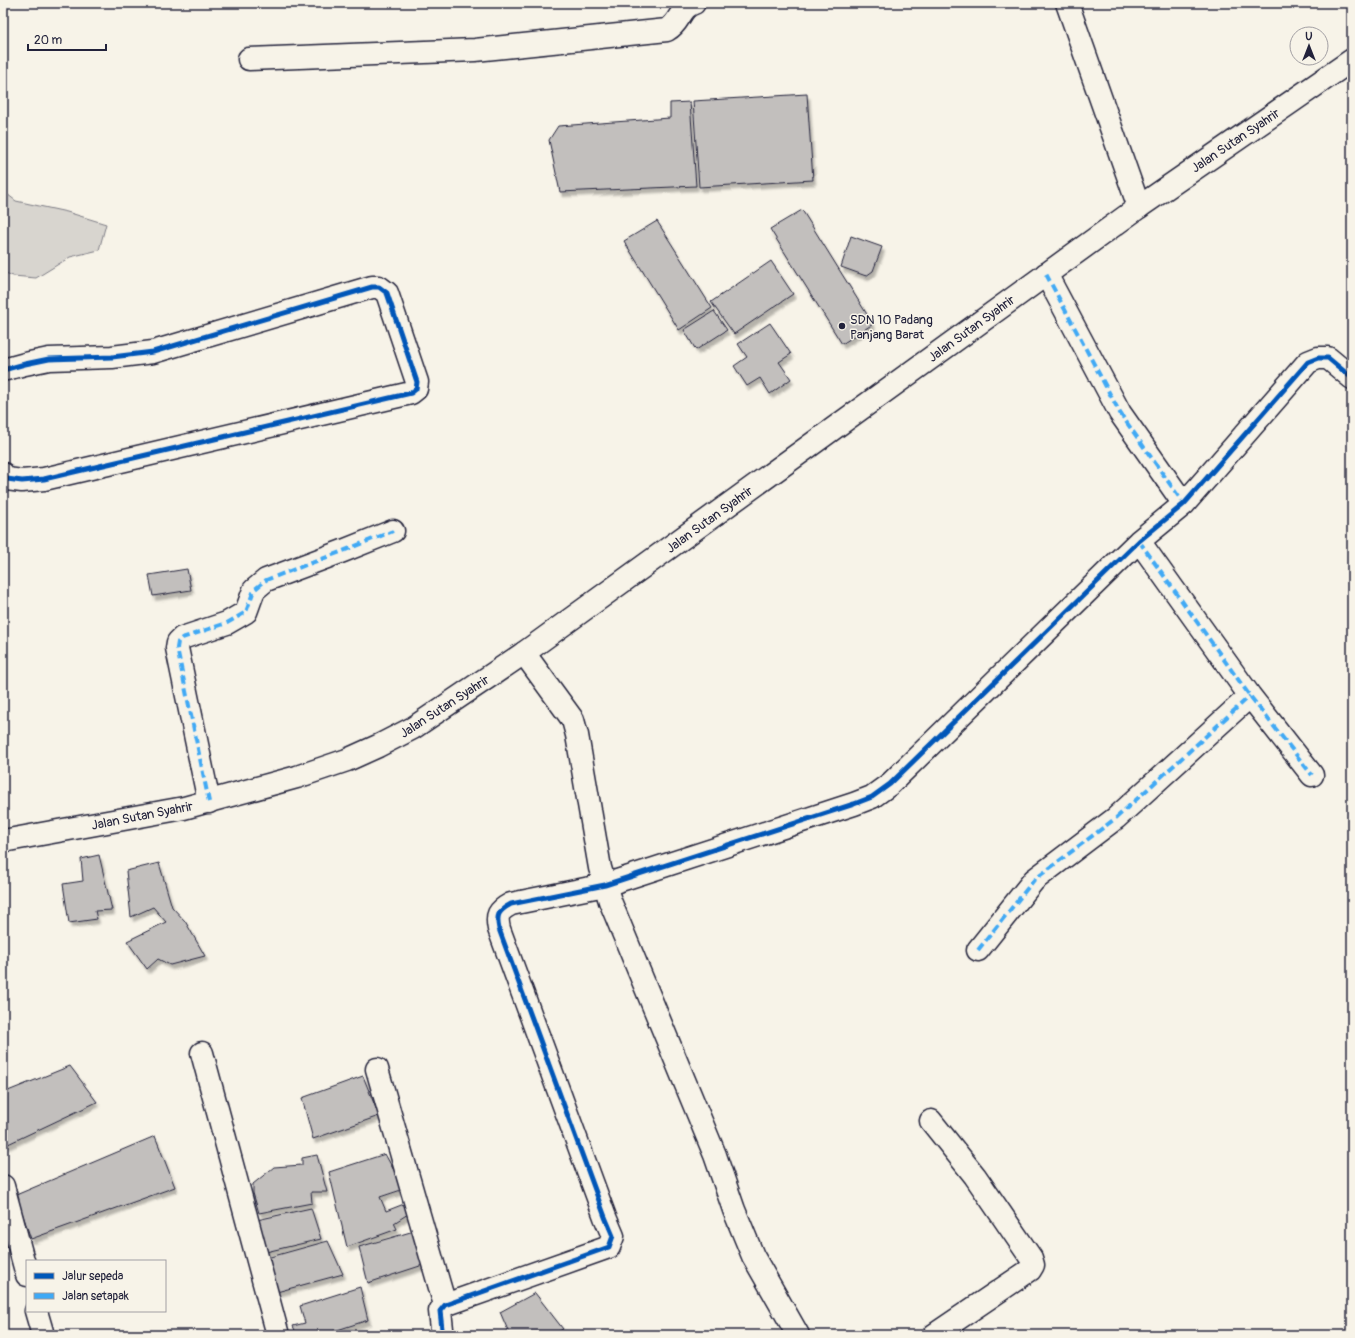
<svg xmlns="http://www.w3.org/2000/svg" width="1355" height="1338" font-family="Pangolin,sans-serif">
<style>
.green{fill:#d8d5cf;stroke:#7d7c85}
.building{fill:#c2bfbd;stroke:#22223b;filter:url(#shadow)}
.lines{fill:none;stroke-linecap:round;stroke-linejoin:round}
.minor-casing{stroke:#22223b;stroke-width:25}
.highway-casing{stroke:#22223b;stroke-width:25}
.minor{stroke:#f7f3e8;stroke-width:22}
.highway{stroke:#f7f3e8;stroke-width:22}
.quiet{stroke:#3fa9f5;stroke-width:4;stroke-dasharray:8 4;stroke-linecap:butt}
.cycleway-casing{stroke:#f7f3e8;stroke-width:8}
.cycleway{stroke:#0057b8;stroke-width:5}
.poi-dot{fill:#22223b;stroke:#f7f3e8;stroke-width:1.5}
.labels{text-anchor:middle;stroke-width:3;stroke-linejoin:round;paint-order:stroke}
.street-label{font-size:13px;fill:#22223b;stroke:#f7f3e8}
.poi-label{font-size:13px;fill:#22223b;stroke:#f7f3e8;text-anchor:start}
</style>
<defs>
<filter id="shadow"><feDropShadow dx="2.5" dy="4.5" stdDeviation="1" flood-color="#0004"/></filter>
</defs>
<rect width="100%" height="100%" fill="#f7f3e8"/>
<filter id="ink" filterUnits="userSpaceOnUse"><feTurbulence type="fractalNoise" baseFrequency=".025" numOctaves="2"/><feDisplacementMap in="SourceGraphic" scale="8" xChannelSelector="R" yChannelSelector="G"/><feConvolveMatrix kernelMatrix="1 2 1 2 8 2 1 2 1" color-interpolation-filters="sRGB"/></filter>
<g filter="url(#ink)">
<path class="green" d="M3,191L16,201L67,212L106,224L99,250L70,257L36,278L13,276L3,272Z"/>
<path class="building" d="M807,94L813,180L699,187L693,101Z
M690,102L696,186L560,192L549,140L558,126L670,118V103Z
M802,210L873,324L842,344L770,229Z
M657,221L712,308L679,330L624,241Z
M851,236L882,247L873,271L866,276L841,267Z
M771,261L793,294L734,334L711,302Z
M714,311L727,330L696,350L684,330Z
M770,323L791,354L779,362L791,379L770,394L760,378L747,386L734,366L747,357L738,344Z
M187,569L191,590L153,596L149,575Z
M99,855L112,910L95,911L97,919L69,923L63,884L83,881L81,859Z
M159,863L172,907L185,921L205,956L170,965L158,959L147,969L127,941L166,922L153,907L131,917L126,871Z
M70,1066L97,1102L6,1145L3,1131V1093Z
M363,1076L379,1116L313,1139L302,1098Z
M155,1136L175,1187L31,1239L16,1195Z
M385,1154L404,1189L380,1197L386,1211L404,1204L408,1214L394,1223L397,1229L347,1247L329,1172Z
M317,1155L327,1192H311L312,1203L259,1213L253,1193V1184L274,1167L302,1165V1158Z
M311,1208L321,1239L266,1252L257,1220Z
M414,1231L423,1265L368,1283L359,1247Z
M328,1241L343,1274L273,1293L263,1259Z
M360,1287L368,1320L322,1335H297L293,1326L305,1323L300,1306Z
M535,1293L563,1329L552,1335H510L500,1312Z"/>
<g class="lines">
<defs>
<path id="minor" d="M1067,3L1139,207
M249,59L475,50L667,30C681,22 679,8 694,3
M1046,274L1120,413L1184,504
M3,370L25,364L49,359L112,357L153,352L372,287H379L387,293L417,382L416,389L411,393L44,479L22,481L7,479L3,474
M1139,541L1250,696L1312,775
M524,653L573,720L577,735L600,868L610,901L715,1155L734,1210L753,1256L798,1335
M209,802L177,648L178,642L182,638L227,623L246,612L254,590L266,580L343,551L393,531
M978,950L1034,880L1116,818L1250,696
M202,1053L278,1335
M377,1069L445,1305
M931,1121L975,1176L1031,1258L1033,1265L1030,1270L934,1335
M3,1186L27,1275
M36,1311L43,1335
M441,1335L442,1329L440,1311L445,1305L609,1247L613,1236L605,1217L499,929C496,915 498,911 511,904L605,885L854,804L872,797L890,784L1139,541L1184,504L1308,362L1318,358H1328L1352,378"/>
<path id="highway" d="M3,841L184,808L297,777L347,760L378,746L413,728L524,653L1139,207L1352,60"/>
</defs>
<use href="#minor" class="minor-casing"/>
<use href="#highway" class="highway-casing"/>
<use href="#minor" class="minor"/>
<use href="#highway" class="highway"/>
<path class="quiet" d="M1046,274L1120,413L1184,504
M1139,541L1250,696L1312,775
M209,802L177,648L178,642L182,638L227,623L246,612L254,590L266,580L343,551L393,531
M978,950L1034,880L1116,818L1250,696"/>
<defs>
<path id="cycleway" d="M3,370L25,364L49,359L112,357L153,352L372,287H379L387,293L417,382L416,389L411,393L44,479L22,481L7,479L3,474
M441,1335L442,1329L440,1311L445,1305L609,1247L613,1236L605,1217L499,929C496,915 498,911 511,904L605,885L854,804L872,797L890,784L1139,541L1184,504L1308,362L1318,358H1328L1352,378"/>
</defs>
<use href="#cycleway" class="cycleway-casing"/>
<use href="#cycleway" class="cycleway"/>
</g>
</g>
<circle class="poi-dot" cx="842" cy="326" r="4"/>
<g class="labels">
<g class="street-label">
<text transform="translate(1235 140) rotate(-34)" y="5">Jalan Sutan Syahrir</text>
<text transform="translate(971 328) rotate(-36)" y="5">Jalan Sutan Syahrir</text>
<text transform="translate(709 519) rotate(-36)" y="5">Jalan Sutan Syahrir</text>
<text transform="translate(444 706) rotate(-33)" y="5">Jalan Sutan Syahrir</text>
<text transform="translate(142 815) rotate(-11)" y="5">Jalan Sutan Syahrir</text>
</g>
<g class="poi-label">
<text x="850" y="324">SDN 10 Padang<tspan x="850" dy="15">Panjang Barat</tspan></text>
</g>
</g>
<rect width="1355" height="1338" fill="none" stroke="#f7f3e8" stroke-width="16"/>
<rect x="8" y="8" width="1339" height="1322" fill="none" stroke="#22223b" stroke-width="1.5" filter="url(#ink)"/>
<rect x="26" y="1260" width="140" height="52" fill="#f7f3e8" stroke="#a29fa3"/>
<rect x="34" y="1273" width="20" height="6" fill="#0057b8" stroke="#a29fa3"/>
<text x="62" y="1280" font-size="12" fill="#22223b">Jalur sepeda</text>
<rect x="34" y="1293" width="20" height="6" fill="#3fa9f5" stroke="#a29fa3"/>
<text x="62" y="1300" font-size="12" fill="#22223b">Jalan setapak</text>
<g transform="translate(1309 46)"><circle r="19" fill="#f7f3e8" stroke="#a29fa3"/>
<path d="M0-3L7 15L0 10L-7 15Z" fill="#22223b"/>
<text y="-6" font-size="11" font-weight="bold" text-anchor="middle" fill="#22223b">U</text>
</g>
<path d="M28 44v6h78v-6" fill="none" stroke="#22223b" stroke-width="2"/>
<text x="34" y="44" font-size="12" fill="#22223b" stroke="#f7f3e8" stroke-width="3" paint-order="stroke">20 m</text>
</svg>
